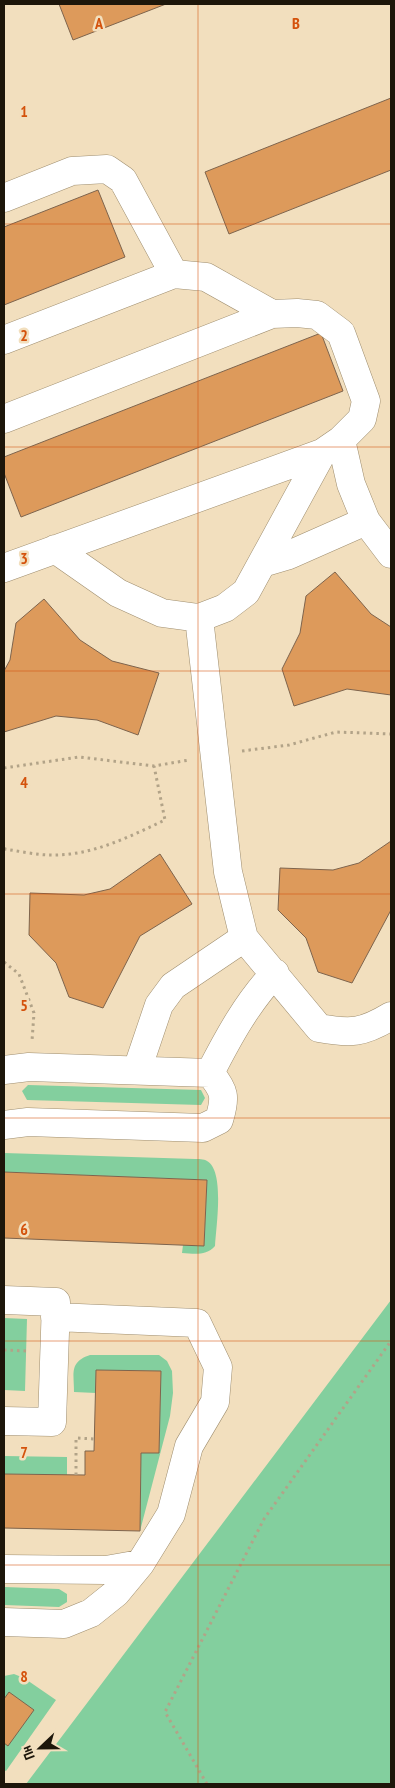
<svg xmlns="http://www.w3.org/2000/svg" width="395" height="1788" font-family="'PT Sans Narrow',sans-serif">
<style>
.green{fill:#83cf9e}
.building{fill:#dd9a5b;stroke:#7e644d}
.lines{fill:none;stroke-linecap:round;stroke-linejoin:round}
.minor-casing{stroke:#9f8e6f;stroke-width:29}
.path{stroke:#b2a388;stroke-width:3;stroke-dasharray:2.5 4;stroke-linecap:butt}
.minor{stroke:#fff;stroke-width:28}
.grid{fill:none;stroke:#d4520c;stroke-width:1;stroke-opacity:0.55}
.grid-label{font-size:16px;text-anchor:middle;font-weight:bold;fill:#d4520c;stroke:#f2dfbe;stroke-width:5;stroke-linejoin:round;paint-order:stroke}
</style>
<rect width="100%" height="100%" fill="#f2dfbe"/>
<path class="green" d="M28,1085L201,1090L205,1098L201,1105L27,1100L22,1091Z
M4,1153L195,1159C198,1159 204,1159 207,1161C225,1171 216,1227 215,1246C206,1256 195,1254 182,1253L183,1245H204L207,1180L4,1172Z
M391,1300V1784H26Z
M4,1318L27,1319L25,1391L4,1390Z
M90,1355H159L167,1361L172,1371L173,1393L170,1416L140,1531L141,1453H159L161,1371L96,1370V1393L74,1392C74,1373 69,1362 90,1355Z
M4,1456L67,1457V1475L4,1474Z
M4,1587L59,1589L67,1594V1602L59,1607L4,1605Z
M14,1674L24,1678L56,1700L6,1771L4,1770V1676Z"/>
<path class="building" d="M59,4H166L73,40Z
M391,98V170L229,234L205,172Z
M98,190L125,257L4,305V227Z
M321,333L343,391L21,517L4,473V457Z
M335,572L371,614L391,627V695L347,689L294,706L282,669L300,633L306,596Z
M44,599L80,640L112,661L159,673L138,735L97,720L56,716L4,732V671L10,660L16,623Z
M391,841V910L352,983L318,972L306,938L278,910L280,868L333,870L359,863Z
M160,854L192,904L140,936L103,1008L69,997L56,963L29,935L30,893L84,895L110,889Z
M4,1172L207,1180L204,1246L4,1238Z
M96,1370L161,1371L159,1453H141L140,1531L4,1528V1474L85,1475V1451H94Z
M9,1692L34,1710L8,1746L4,1743V1699Z"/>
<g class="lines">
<defs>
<path id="minor" d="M4,198L72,171L107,169L123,180L174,274L4,340
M4,419L272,314L206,277L174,274
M341,440L351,484L366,521L391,554
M55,549L118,593L162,613L199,618L225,608L246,592L322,453
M262,563L289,555L366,521
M4,568L322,453L341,440L362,419L366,401L341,333L317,315L297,313L272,314
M199,618L228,872L244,938L319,1028C351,1034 363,1033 391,1016
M4,1070L29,1067L210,1073C225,1091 226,1097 219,1120L203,1128L28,1122L4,1125
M137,1070L159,1005L173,986L244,938
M210,1073C229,1036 247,1003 275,973
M4,1300L56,1302L52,1422L4,1421
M4,1569L106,1570L140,1564
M4,1622L64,1624L91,1613L116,1593L140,1564L171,1514L189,1446L215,1402L218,1367L197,1323L55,1317"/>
</defs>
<use href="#minor" class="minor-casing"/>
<path class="path" d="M242,751L289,745L336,732L391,734
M4,768L79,757L154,766L189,760
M4,847V852
M4,849C19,851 36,855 51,855C91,856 129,837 165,820L154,766
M4,962L19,974L34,1013L32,1041
M4,1350L28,1351
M76,1475V1438L95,1439
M207,1784L165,1712L264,1519L391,1341"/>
<use href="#minor" class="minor"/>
</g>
<path class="grid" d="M198,4V1784M4,224H391M4,447H391M4,671H391M4,894H391M4,1118H391M4,1341H391M4,1565H391"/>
<g class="grid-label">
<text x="99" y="29">A</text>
<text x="296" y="29">B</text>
<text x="24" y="117">1</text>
<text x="24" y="341">2</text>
<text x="24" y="564">3</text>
<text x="24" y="788">4</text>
<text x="24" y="1011">5</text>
<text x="24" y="1235">6</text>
<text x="24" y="1458">7</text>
<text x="24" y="1682">8</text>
</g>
<rect width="395" height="1788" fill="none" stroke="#1d160a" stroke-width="10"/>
<g transform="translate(40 1748) rotate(248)" stroke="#f2dfbe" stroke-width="4" paint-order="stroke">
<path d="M0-4L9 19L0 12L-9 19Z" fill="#1d160a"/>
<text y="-8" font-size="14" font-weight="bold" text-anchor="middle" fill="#1d160a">Пн</text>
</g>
</svg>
